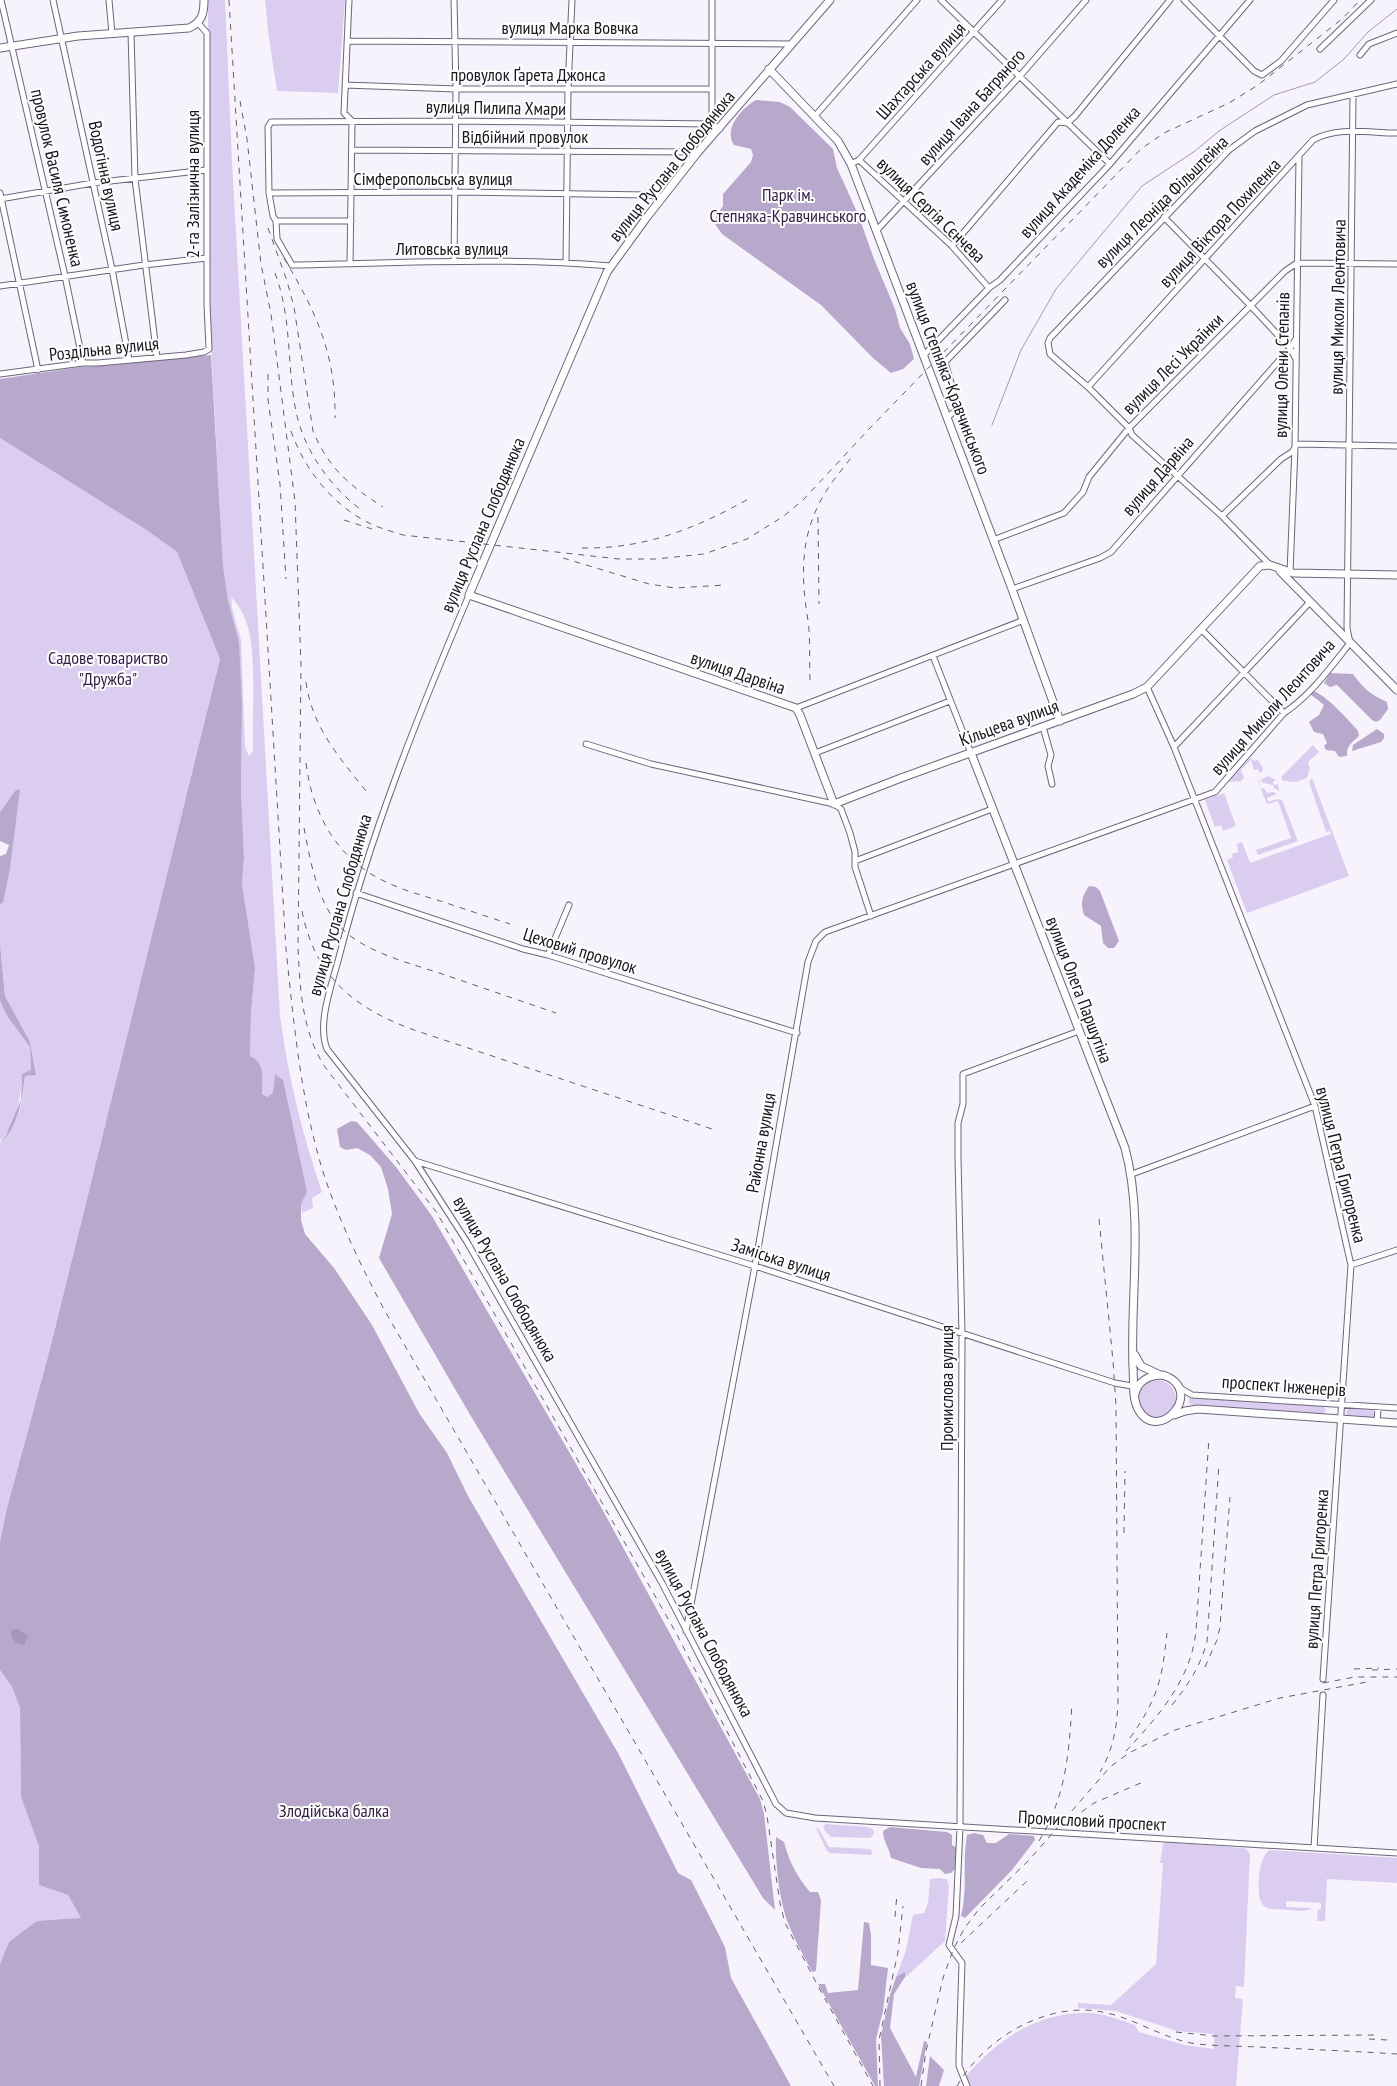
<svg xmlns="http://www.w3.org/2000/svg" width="1397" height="2086" font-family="'PT Sans Narrow',sans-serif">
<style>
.green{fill:#dbcdef;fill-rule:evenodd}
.forest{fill:#b7a8cc}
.water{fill:#a596ba}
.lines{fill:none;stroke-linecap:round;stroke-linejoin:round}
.stream{stroke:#a596ba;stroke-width:1}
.street-casing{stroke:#6e657a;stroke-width:7}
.secondary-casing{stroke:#6e657a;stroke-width:9}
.street{stroke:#fff;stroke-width:5}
.secondary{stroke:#fff;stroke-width:7}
.rail{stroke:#646069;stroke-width:1;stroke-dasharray:6 6;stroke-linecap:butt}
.labels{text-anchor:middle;stroke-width:4;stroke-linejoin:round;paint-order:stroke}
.street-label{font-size:18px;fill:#18141d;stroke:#fff}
.park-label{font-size:18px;fill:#341d4b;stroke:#fff}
</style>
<rect width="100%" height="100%" fill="#f7f3fd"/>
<path class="green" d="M208,0H225L232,162L280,1016C288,1076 302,1134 322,1192L312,1198L313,1208L302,1213L301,1204L307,1192L275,1074L273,1093L267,1097L262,1094C262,1079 266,1063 250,1056L251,1013L255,968L242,884L244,858L241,790L242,704L223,565L209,309ZM231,597C240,606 246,618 249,631C256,665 252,715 253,751L249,756L245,747L241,640L232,608Z
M265,0H345L338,93L277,91L268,31Z
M0,438L148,531L177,552L220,659L50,1349L7,1508L0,1542V1143C19,1128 23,1098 25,1076L36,1075L30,1042L5,996L0,944V904L3,903L15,791L0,812Z
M1313,745L1319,752L1308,762L1310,768L1307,778L1296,782L1283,781L1281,777Z
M1250,758L1255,761L1257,759L1263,768V771L1259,773L1258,769L1254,770L1251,760L1241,770L1244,778L1241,781L1230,782V780Z
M1268,776L1276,780L1273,782L1274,785L1278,784L1279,791L1274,788L1273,785L1263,783L1261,780L1259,781L1261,789L1264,788L1267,793L1273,792L1277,794L1267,798L1268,802L1277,799L1282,800L1298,841L1258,855L1256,850L1291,838L1278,801L1268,804L1266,802L1258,781Z
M1312,778L1349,876L1247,913L1227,860L1233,857L1232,854L1238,852L1237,844L1242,842L1250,863L1331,834L1330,831L1326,832L1309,782Z
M1224,793L1236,826L1223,831L1221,825L1215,827L1205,800Z
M0,1001L7,1016L30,1047L31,1071L22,1074C21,1096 17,1125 0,1141Z
M1138 1399a19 19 0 1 1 38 0a19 19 0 1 1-38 0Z
M1189,1398L1323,1406L1326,1410L1323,1415L1194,1407L1189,1403Z
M1348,1408L1373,1410L1375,1417L1372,1419L1348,1416L1346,1413Z
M0,1670L12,1687L20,1708L21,1796L39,1846V1885L68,1895L81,1918L9,1942L0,1964Z
M826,1824L867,1827L873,1829L874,1834L870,1838L831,1837L825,1831L823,1826Z
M816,1828L819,1829L829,1847L870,1849L873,1853L871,1855L830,1853L827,1851Z
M1167,1842L1242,1848L1246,1849L1250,1854L1244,1987L1236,1986L1235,1998L1243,1999L1236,2086H969L965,2077C998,2039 1038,2011 1090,2013C1106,2014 1120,2020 1135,2025L1139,2032L1185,2045L1214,2049V2034L1177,2031L1116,2011L1078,2008V2003L1111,2005L1156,1964L1163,1863H1160L1163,1844Z
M1270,1850L1397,1858V1883L1327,1879L1325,1921H1317L1318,1909H1321V1903L1286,1901V1907L1312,1908C1305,1912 1298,1911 1290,1910C1281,1909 1269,1911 1263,1905C1255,1897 1258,1856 1270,1850Z
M938,1878L947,1879L949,1886L945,1941L907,1976L905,1977L904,1973L896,1977L906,1950L913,1915L924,1913L928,1903L930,1879Z"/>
<path class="forest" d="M756,100L780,102L790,107L833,149L837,168L858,214L874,259L895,309L900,328L910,344L914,359L903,369L891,373L873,358L821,305L722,234L715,224L716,216L723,206V194L751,162L753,155L751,149L734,145C723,129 742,108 756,100Z
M211,355L223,565L228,601L239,642L242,704L241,790L244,858L242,884L255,968L251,1013L250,1056C266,1063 262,1078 262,1094L267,1097L273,1093L275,1074L283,1080L307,1192L301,1204V1220L305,1234L334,1268L372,1325L419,1413L447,1453L468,1496L618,1753L678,1873L691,1880L725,1947L731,1978L791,2086H0V1964L9,1942L37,1921L81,1918L68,1895L39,1885V1846L21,1797L20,1708L12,1687L0,1670V1542L7,1508L50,1349L220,659L177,552L148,531L0,438V379L80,367L113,365Z
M1330,673L1353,674C1363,688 1371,695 1387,702L1388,709L1380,720L1376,722L1372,720L1337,685L1330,687L1324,683Z
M1312,691C1322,691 1351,722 1358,731L1359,736C1353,742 1346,745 1347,756L1339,757L1335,751L1326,750L1324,746L1327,743L1323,734L1314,732L1309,722L1319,715L1324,705L1310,694Z
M1377,729L1384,734V738L1381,742L1352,751L1353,745Z
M20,789L10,868L3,903L0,904V856L6,854L9,845L0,841V812L15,791Z
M1089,886L1096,887L1100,891L1119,941L1114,948H1108L1103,943L1101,926L1084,915C1080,902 1082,897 1089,886Z
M0,944L5,996L30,1042L36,1075L25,1076C22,1098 19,1128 0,1143L6,1135L21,1100L22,1074L31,1070L30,1047L7,1016L0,1001Z
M351,1121L357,1122L396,1167L432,1216L601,1507L760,1799L764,1814L775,1910L763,1898L469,1413L379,1258L392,1214L388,1189L381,1167L370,1155L357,1148L346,1150L340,1147L337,1129Z
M890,1827L947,1832L952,1835V1845L957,1848V1867L951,1873L945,1874L940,1869L921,1868L891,1858C889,1847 883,1841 883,1831Z
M974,1833L983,1835L987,1843H996L1009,1834L1034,1836L1035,1840L1012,1870L965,1918L961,1916C968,1889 962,1862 967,1835Z
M776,1837L784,1842C789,1861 797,1877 810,1892H818L821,1900L816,1971L812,1972C804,1956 794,1939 788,1923C779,1900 775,1861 776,1837Z
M864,1922L869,1923L871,1935V1965L888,1968L883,2011L876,2039L878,2086H875L818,1984H825L828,1993L858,1990Z
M905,1972V1977L894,1994L890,2028L916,2077L924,2041L927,2042L919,2086H884L881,2035L890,1995L896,1977Z
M930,2056L944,2070L939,2086H926Z"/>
<path class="water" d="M18,1629L28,1636L24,1645L15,1643L11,1635V1630Z"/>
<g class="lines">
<path class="stream" d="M992,425L1021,350L1056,289L1142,186L1195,151L1219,131L1274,95L1315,82L1344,59L1368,32L1397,9"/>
<defs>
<path id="street" d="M1,0L65,276L83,363
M53,0L112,269L129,360
M109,0L112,34
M349,0L344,113L352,121L350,264
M941,0L1110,164
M1184,0L1254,71L1262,75L1281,61L1334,0
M131,32L135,179L157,358
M347,41L792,44
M1320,49L1371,0
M1360,55L1369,44L1397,33
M345,85L456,89H712
M815,116L917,0
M712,124V0
M352,150L698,152
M859,160L1002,0
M851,164L859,160L952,246L989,288
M269,190V193L455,192L647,195L663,197
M0,193L38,370
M0,199L93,183L206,170
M1164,217L1250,305L1290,348L1296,359
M276,221H351
M876,231L1019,77L1086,0
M952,246L1058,122L1067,123L1075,116L1170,0
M454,262L456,89L454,0
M566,263L568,88L572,0
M611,266C505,257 398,263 292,265L277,239L276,221L273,216L269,193L268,127L271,122L456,121L712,124L720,129
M0,286L144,265L207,258
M924,355L989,288L1000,280L1110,164L1250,0
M0,374L83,363H98L186,355L204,352L209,349L207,304V33L198,23
M1088,387L1313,140C1338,126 1370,133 1397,133
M947,418L958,408L945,362L1005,300
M1222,516L1281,459L1292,452L1297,444L1397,446
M993,540L1064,513L1083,492L1089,477L1129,428L1285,271L1297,263L1397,264
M1270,565L1222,516L1132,435L1129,428L1088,387L1050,354L1048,343L1050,338L1229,150L1255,131L1307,105L1397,84
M1290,573L1295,447L1299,157
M1012,589L1100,558L1111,552L1290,348L1296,339
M469,595C418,715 370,835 338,961C331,987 317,1024 327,1049L415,1161L467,1242L662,1583L776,1804L786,1813L815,1818L1397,1853
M1201,629L1284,713
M933,656L971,753
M1147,687L1174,747L1315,1106L1351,1265L1323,1679
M796,708L1024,620
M1043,727L1051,755L1048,766L1052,784
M586,744L651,764L834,804L841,809L850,833L855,852V867L871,916
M1174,747L1310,602
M815,753L950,701
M855,861L992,809
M356,893L523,949L548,955L797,1033
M548,955L569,905
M415,1161L755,1266L1115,1383L1137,1387
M1132,1174L1315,1106
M1351,1265L1397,1250
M1180,1388L1192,1395L1397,1408
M1377,1422L1378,1407
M686,1631L755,1266L808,962L816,941L825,932L1215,792L1284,713C1310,696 1331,667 1350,643L1347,628L1353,95
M1314,1848L1323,1695
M967,2086L959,2066V2056L962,1963L949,1945L956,1916L960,1827L962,1334L958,1158V1123L963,1104V1074L1079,1031"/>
<path id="secondary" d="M830,0L698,152L647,217L607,272L469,595L796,708L800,715L834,804L901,778L1133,694L1147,687L1260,566L1270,565L1293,573L1397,575
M0,48L78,36L189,28C202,22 204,14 204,0
M769,69L838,141L851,164L1012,589L1060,721
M1280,571L1397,690
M971,753L1125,1148C1144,1219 1130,1295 1133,1368C1134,1380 1132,1398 1138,1409C1158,1446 1207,1390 1163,1375C1149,1375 1138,1381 1135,1394
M1135,1355L1141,1366L1158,1374
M1174,1415L1185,1411L1198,1409L1397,1423"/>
</defs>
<use href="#street" class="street-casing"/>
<use href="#secondary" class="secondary-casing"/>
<use href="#street" class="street"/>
<use href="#secondary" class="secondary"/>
<path class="rail" d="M229,0L286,949C294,1025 301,1104 325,1178C341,1225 363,1270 386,1313L834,2086
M240,101L247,139L261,264L271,314L295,501L301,665L298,948C300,989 302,1032 325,1067L437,1213L675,1631L763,1801L767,1816L780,1903L785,1923L818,1986L873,2086
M268,228L287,281L294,307L313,431C329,469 349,485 383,507
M284,258C316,312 336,354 335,418
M275,273C293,321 286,368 297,416C306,453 331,487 360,509
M268,374V400L280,484L286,579
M291,431C305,471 334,507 373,525C383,529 393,532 403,535L619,559H656L704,554L747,539L784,516L804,499L870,428L1141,149L1164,133L1229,103L1258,85L1342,19L1360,0
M818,517L819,604
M344,520L372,529
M582,548C646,549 697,528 752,497
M563,558L649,584L675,588L725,585
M810,680C809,658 811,635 807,614C801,575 801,538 820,502C828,486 840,472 851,458
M306,682C312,727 339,757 366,791
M306,763C312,813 337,859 384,881C400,889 417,894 434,899C459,907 485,916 510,924
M304,828C310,859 316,896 336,922C360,953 415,964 451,977C486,989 521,1001 556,1013
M302,911C315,977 354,1008 414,1030L715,1130
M1099,1219L1113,1361L1116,1405L1118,1702C1117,1728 1113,1750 1100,1772
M1124,1533L1125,1471
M1205,1667L1217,1640L1220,1627L1230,1497
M1354,1669L1379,1668
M1372,1670L1397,1669
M1323,1683L1355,1677H1397
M1172,1705C1188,1685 1200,1667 1207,1642L1219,1464
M1130,1738C1158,1698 1162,1680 1167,1633
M1126,1751C1158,1717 1192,1678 1196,1630L1209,1438
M1072,1819L1094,1803L1143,1782
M1039,1841C1066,1796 1069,1754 1072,1703
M895,1917L897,1894
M961,1943L1027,1881
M1176,2032L1214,2036L1376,2035
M1369,2039L1388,2040
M880,2086L879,2040L898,1952L903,1906
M921,2086L926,2051L943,1978L953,1950L964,1929L979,1909L1030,1859L1110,1767L1129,1753L1175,1730L1280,1698L1367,1682
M957,2086C985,2037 1050,1999 1107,2013C1138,2020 1166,2040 1197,2044C1217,2046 1237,2046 1257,2047C1304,2049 1350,2051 1397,2054"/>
</g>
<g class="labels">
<g class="street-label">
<text x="570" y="34">вулиця Марка Вовчка</text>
<text transform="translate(921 71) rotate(-48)" y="6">Шахтарська вулиця</text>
<text x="528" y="81">провулок Ґарета Джонса</text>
<text transform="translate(972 107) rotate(-48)" y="6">вулиця Івана Багряного</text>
<text transform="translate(496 108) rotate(1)" y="6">вулиця Пилипа Хмари</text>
<text x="525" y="143">Відбійний провулок</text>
<text transform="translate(672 166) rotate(-51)" y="6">вулиця Руслана Слободянюка</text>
<text transform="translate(1080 172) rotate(-48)" y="6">вулиця Академіка Доленка</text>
<text transform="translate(106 176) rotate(78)" y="6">Водогінна вулиця</text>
<text transform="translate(57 178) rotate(77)" y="6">провулок Василя Симоненка</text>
<text x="433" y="185">Сімферопольська вулиця</text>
<text transform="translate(193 184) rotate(-90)" y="6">2-га Залізнична вулиця</text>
<text transform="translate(1162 202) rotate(-45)" y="6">вулиця Леоніда Фільштейна</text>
<text transform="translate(931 210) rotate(44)" y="6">вулиця Сергія Сєнчева</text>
<text transform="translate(1220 223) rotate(-47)" y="6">вулиця Віктора Похиленка</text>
<text x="452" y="255">Литовська вулиця</text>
<text transform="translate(1338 307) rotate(-89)" y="6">вулиця Миколи Леонтовича</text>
<text transform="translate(104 349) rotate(-6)" y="6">Роздільна вулиця</text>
<text transform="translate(1173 364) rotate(-45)" y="6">вулиця Лесі Українки</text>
<text transform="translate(1282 365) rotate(-89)" y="6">вулиця Олени Степанів</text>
<text transform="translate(948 378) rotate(69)" y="6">вулиця Степняка-Кравчинського</text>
<text transform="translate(1158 476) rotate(-49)" y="6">вулиця Дарвіна</text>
<text transform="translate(483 525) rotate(-67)" y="6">вулиця Руслана Слободянюка</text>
<text transform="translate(738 673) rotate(19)" y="6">вулиця Дарвіна</text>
<text transform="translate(1273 707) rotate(-48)" y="6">вулиця Миколи Леонтовича</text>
<text transform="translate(1009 723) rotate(-20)" y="6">Кільцева вулиця</text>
<text transform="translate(340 905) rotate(-74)" y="6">вулиця Руслана Слободянюка</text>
<text transform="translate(580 951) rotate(17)" y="6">Цеховий провулок</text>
<text transform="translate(1079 990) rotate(69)" y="6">вулиця Олега Паршутіна</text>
<text transform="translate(761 1143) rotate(-80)" y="6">Районна вулиця</text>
<text transform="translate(1341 1165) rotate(76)" y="6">вулиця Петра Григоренка</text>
<text transform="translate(781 1260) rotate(18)" y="6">Заміська вулиця</text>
<text transform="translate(505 1279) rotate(60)" y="6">вулиця Руслана Слободянюка</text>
<text transform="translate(1284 1386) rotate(4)" y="6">проспект Інженерів</text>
<text transform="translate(947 1388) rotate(-90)" y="6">Промислова вулиця</text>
<text transform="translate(1317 1569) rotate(-86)" y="6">вулиця Петра Григоренка</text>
<text transform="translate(704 1633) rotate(62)" y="6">вулиця Руслана Слободянюка</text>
<text transform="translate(1092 1821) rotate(3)" y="6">Промисловий проспект</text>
</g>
<g class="park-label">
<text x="788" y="201">Парк ім.<tspan x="788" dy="21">Степняка-Кравчинського</tspan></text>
<text x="108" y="664">Садове товариство<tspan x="108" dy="21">"Дружба"</tspan></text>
<text x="334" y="1817">Злодійська балка</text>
</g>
</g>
</svg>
